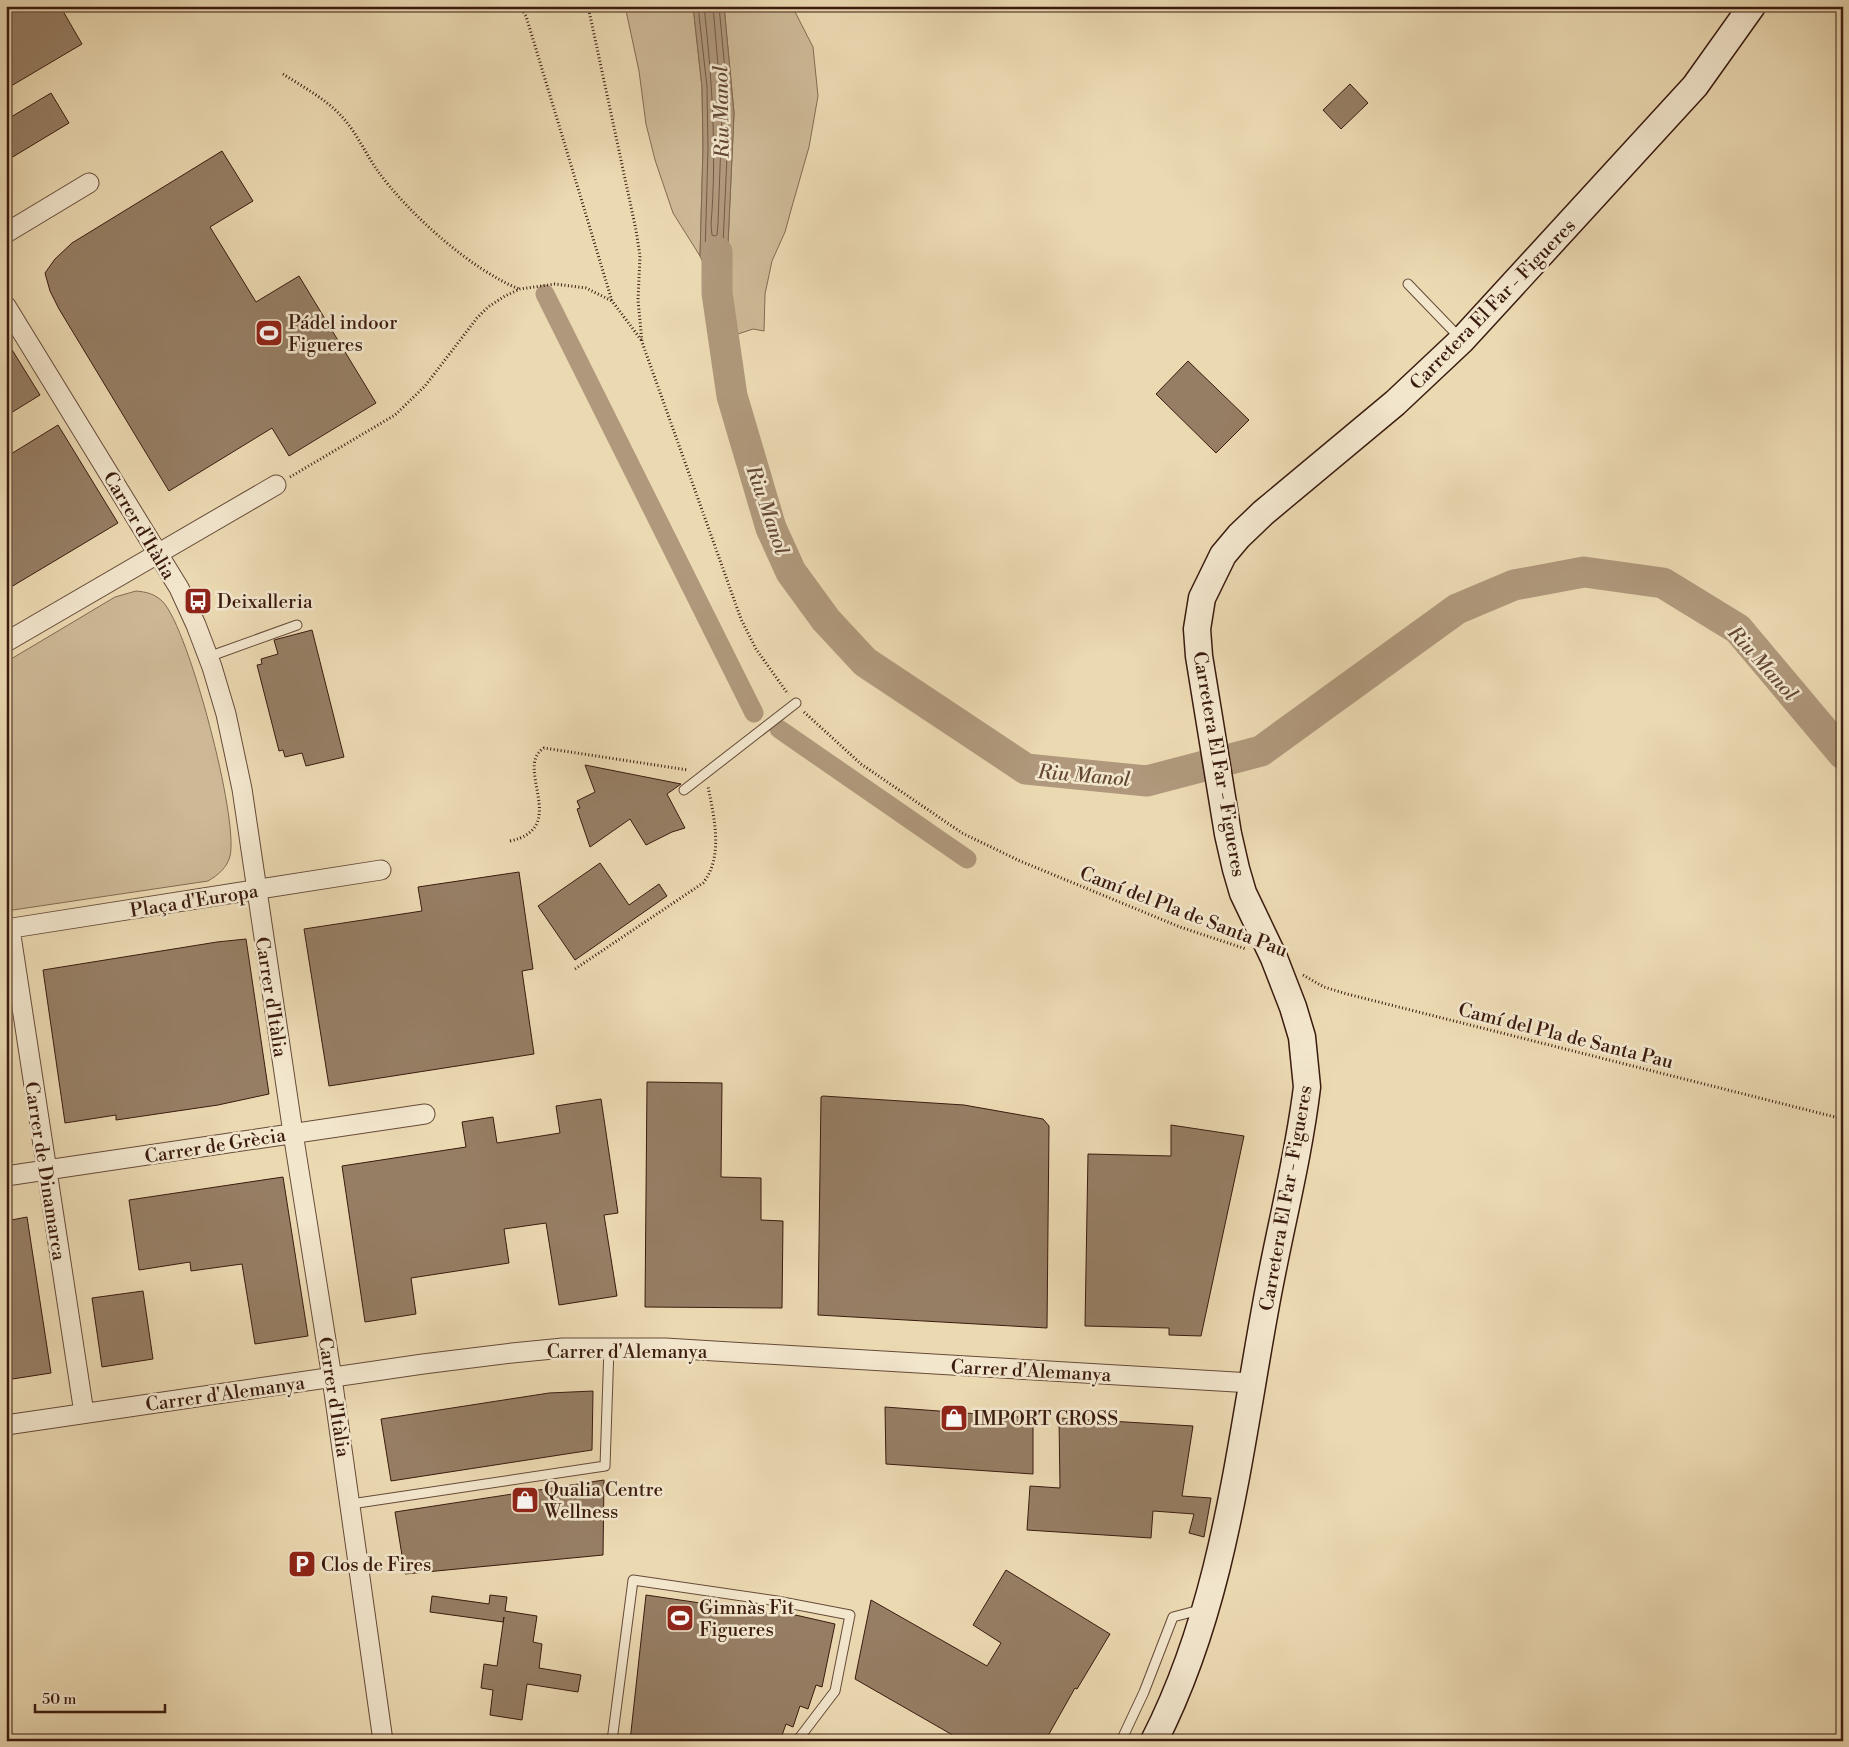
<svg xmlns="http://www.w3.org/2000/svg" width="1849" height="1747" font-family="'Libre Bodoni',serif">
<style>
.green{fill:#cdb996;stroke:#846a52}
.water{fill:#af987b;stroke:#806650}
.lines{fill:none;stroke-linecap:round;stroke-linejoin:round}
.shore{stroke:#745a45;stroke-width:1}
.canal{stroke:#af987b;stroke-width:19}
.river{stroke:#af987b;stroke-width:31}
.building{fill:#967e64;stroke:#3a1b0f}
.lane-casing{stroke:#664a38;stroke-width:11}
.street-casing{stroke:#664a38;stroke-width:21}
.secondary-casing{stroke:#3a1b0f;stroke-width:29}
.path{stroke:#3a1b0f;stroke-width:3;stroke-dasharray:1 2.5;stroke-linecap:butt}
.lane{stroke:#f2e6cd;stroke-width:9}
.street{stroke:#f2e6cd;stroke-width:19}
.secondary{stroke:#f2e6cd;stroke-width:26}
.labels{text-anchor:middle;stroke-width:5;stroke-linejoin:round;paint-order:stroke}
.street-label{font-size:19px;fill:#3a1b0f;stroke:#f2e6cd}
.poi-label{font-size:19px;fill:#3a1b0f;stroke:#f2e6cd;text-anchor:start}
.water-label{font-size:20px;font-style:italic;fill:#634735;stroke:#f2e6cd}
</style>
<rect width="100%" height="100%" fill="#ebd9b2"/>
<filter id="stains"><feTurbulence type="fractalNoise" baseFrequency=".004" numOctaves="4"/><feColorMatrix values="0 0 0 0 .2 0 0 0 0 .09 0 0 0 0 .02 0 0 0 .5 -.17"/></filter>
<radialGradient id="worn" r=".72"><stop offset=".6" stop-color="#630" stop-opacity="0"/><stop offset="1" stop-color="#630" stop-opacity=".3"/></radialGradient>
<path class="green" d="M625,6H693L702,87L703,148L700,256L673,213L655,160L646,124L639,71Z
M724,6H792L813,47L818,96L809,147L791,210L785,232L772,261L765,294L764,331L753,329L735,335L727,266L734,113Z
M136,591C147,592 155,594 163,602C189,630 239,819 230,856C227,868 218,875 208,881L6,911V662L115,597Z"/>
<path class="water" d="M693,6H724L734,113L727,266L735,335L700,256L703,148L702,87Z"/>
<g class="lines">
<path class="shore" d="M698,6L707,87L708,148L705,255L721,288L724,286L722,266L729,113L719,6
M704,6C712,79 717,151 711,225L712,235L715,236L717,235L718,223L722,113L713,6"/>
<path class="canal" d="M545,294L754,713
M779,729L967,859"/>
<path class="river" d="M717,252V293L732,396L771,528L791,572L826,620L865,662L1026,769L1147,781L1261,751L1457,609L1514,585L1584,572L1663,583L1738,629L1843,754"/>
</g>
<path class="building" d="M6,6H60L82,44L6,89Z
M1350,84L1368,103L1341,129L1323,110Z
M51,93L69,123L6,161V120Z
M222,151L253,201L210,227L256,302L299,276L376,403L289,456L272,428L169,491L59,309L50,291L45,273L55,259L72,243Z
M6,340L40,395L6,416Z
M1188,361L1249,420L1216,453L1156,394Z
M58,425L118,523L6,590V457Z
M312,630L344,757L306,766L302,753L285,757L283,750L279,751L257,665L262,664L261,659L278,654L274,640Z
M585,765L681,784L667,794L685,828L672,832L646,845L630,819L590,847L577,809L580,808L577,801L595,792Z
M600,863L629,905L659,884L667,896L575,960L538,906Z
M519,872L533,969L522,971L534,1054L329,1086L304,929L422,911L418,887Z
M246,939L269,1094L218,1105L116,1120V1115L65,1123L43,970L217,942Z
M647,1082L722,1083L721,1177L761,1178V1220L783,1221L782,1308L645,1307Z
M823,1096L964,1105L1043,1119L1049,1126L1047,1328L818,1315L821,1097Z
M601,1099L618,1213L604,1215L617,1296L559,1305L546,1223L504,1229L509,1263L411,1278L416,1314L365,1322L342,1166L466,1147L462,1122L493,1117L497,1143L560,1133L556,1106Z
M1171,1125L1244,1136L1201,1336L1169,1335V1328L1085,1326L1088,1154L1171,1156Z
M283,1177L308,1336L255,1344L242,1264L191,1271L190,1262L139,1270L129,1200Z
M27,1217L51,1373L6,1380V1221Z
M143,1291L153,1359L102,1367L92,1298Z
M593,1391L592,1450L391,1481L381,1419L549,1393Z
M885,1407L1033,1418V1474L886,1464Z
M1059,1418L1193,1426L1182,1496L1211,1498L1204,1537L1189,1533L1194,1514L1153,1511L1151,1538L1027,1530L1030,1486L1060,1488Z
M604,1480L603,1555L405,1574L395,1512Z
M1006,1570L1110,1634L1077,1689L1075,1688L1045,1741H963L855,1679L871,1600L987,1666L1001,1643L973,1625Z
M490,1595L507,1597L505,1611L537,1616L533,1642L542,1644L539,1668L581,1675L578,1692L527,1684L522,1720L490,1715L493,1690L481,1688L484,1664L497,1666L504,1617L503,1622L430,1612L432,1596L489,1604Z
M646,1595L775,1614L778,1611L835,1624L822,1687L816,1685L808,1709L800,1706L793,1727L786,1724L780,1741H630Z"/>
<g class="lines">
<defs>
<path id="lane" d="M1408,284L1460,338
M208,657L297,625
M684,790L796,703
M351,1504L605,1466L609,1347
M612,1741L633,1580L777,1601L850,1615L835,1691L797,1741
M1121,1741L1144,1692L1173,1617L1192,1612L1202,1615"/>
<path id="street" d="M6,233L89,183
M6,306L179,588L196,625L212,667L226,714L242,789L293,1133L332,1378L383,1741
M6,642L276,485
M6,929L381,870
M10,929L84,1413
M6,1176L425,1114
M6,1425L423,1364L512,1353L563,1348H665L1252,1383"/>
<path id="secondary" d="M1154,1741C1223,1606 1238,1458 1265,1310C1278,1236 1298,1162 1307,1087L1302,1037L1293,1007L1274,958L1243,893L1236,869L1228,834L1199,656L1197,629L1202,598L1223,555L1239,536L1263,513L1395,403L1462,340L1695,86L1752,6"/>
</defs>
<use href="#lane" class="lane-casing"/>
<use href="#street" class="street-casing"/>
<use href="#secondary" class="secondary-casing"/>
<path class="path" d="M520,6L526,16L612,301L642,341
M588,6L636,230L640,256L638,300L642,342L741,619L756,649L788,694
M283,74C303,87 328,100 344,119C357,134 366,154 377,170C408,213 470,269 519,289
M290,477L395,415L425,386L477,318L488,307L505,296L520,289L555,284L586,288L612,301
M804,712L861,764L962,833L1020,861L1180,927L1246,949
M510,841C571,828 513,767 544,748L688,770
M575,969L703,883C724,856 714,818 708,786
M1303,975L1324,987L1347,994L1843,1119"/>
<use href="#lane" class="lane"/>
<use href="#street" class="street"/>
<use href="#secondary" class="secondary"/>
</g>
<defs>
<symbol id="stadium-square" viewBox="-11 -11 22 22"><rect x="-9" y="-9" width="18" height="18" rx="4" fill="#8f2418" stroke="#f2e6cd"/><path d="M0-5a6.5 5 0 1 0 0 10a6.5 5 0 1 0 0-10ZM-3.5-1.8h7v3.6h-7Z" fill="#fff"/></symbol>
<symbol id="bus-square" viewBox="-11 -11 22 22"><rect x="-9" y="-9" width="18" height="18" rx="4" fill="#8f2418" stroke="#f2e6cd"/><path d="M-5-6H5V4H4V6H2V4H-2V6H-4V4H-5ZM-3.5-4V0h7V-4ZM-3.5 1.2v1.5H-2V1.2ZM2 1.2v1.5H3.5V1.2Z" fill="#fff"/></symbol>
<symbol id="shop-square" viewBox="-11 -11 22 22"><rect x="-9" y="-9" width="18" height="18" rx="4" fill="#8f2418" stroke="#f2e6cd"/><path d="M-5-2.5h2.3a2.7 3.5 0 0 1 5.4 0H5L5.5 6h-11ZM-1.5-2.5h3a1.5 2.3 0 0 0-3 0Z" fill="#fff"/></symbol>
<symbol id="parking-square" viewBox="-11 -11 22 22"><rect x="-9" y="-9" width="18" height="18" rx="4" fill="#8f2418" stroke="#f2e6cd"/><path d="M-3.5-5.5H1a3.5 3.5 0 0 1 0 7H-1V5.5H-3.5ZM-1-3.4V-.6H.8a1.4 1.4 0 0 0 0-2.8Z" fill="#fff"/></symbol>
</defs>
<g fill-rule="evenodd">
<use href="#stadium-square" x="253" y="317" width="32" height="32"/>
<use href="#bus-square" x="182" y="585" width="32" height="32"/>
<use href="#shop-square" x="938" y="1402" width="32" height="32"/>
<use href="#shop-square" x="509" y="1484" width="32" height="32"/>
<use href="#parking-square" x="286" y="1548" width="32" height="32"/>
<use href="#stadium-square" x="664" y="1602" width="32" height="32"/>
</g>
<g class="labels">
<g class="street-label">
<text transform="translate(1492 304) rotate(-46)" y="7">Carretera El Far - Figueres</text>
<text transform="translate(140 525) rotate(59)" y="7">Carrer d'Itàlia</text>
<text transform="translate(1220 764) rotate(80)" y="7">Carretera El Far - Figueres</text>
<text transform="translate(194 900) rotate(-9)" y="7">Plaça d'Europa</text>
<text transform="translate(1184 911) rotate(21)" y="7">Camí del Pla de Santa Pau</text>
<text transform="translate(272 997) rotate(81)" y="7">Carrer d'Itàlia</text>
<text transform="translate(1566 1035) rotate(14)" y="7">Camí del Pla de Santa Pau</text>
<text transform="translate(215 1145) rotate(-9)" y="7">Carrer de Grècia</text>
<text transform="translate(46 1171) rotate(81)" y="7">Carrer de Dinamarca</text>
<text transform="translate(1285 1198) rotate(-80)" y="7">Carretera El Far - Figueres</text>
<text x="627" y="1358">Carrer d'Alemanya</text>
<text transform="translate(1031 1370) rotate(3)" y="7">Carrer d'Alemanya</text>
<text transform="translate(225 1393) rotate(-8)" y="7">Carrer d'Alemanya</text>
<text transform="translate(335 1397) rotate(81)" y="7">Carrer d'Itàlia</text>
</g>
<g class="poi-label">
<text x="288" y="329">Pádel indoor<tspan x="288" dy="22">Figueres</tspan></text>
<text x="217" y="608">Deixalleria</text>
<text x="973" y="1425">IMPORT CROSS</text>
<text x="544" y="1496">Qualia Centre<tspan x="544" dy="22">Wellness</tspan></text>
<text x="321" y="1571">Clos de Fires</text>
<text x="699" y="1614">Gimnàs Fit<tspan x="699" dy="22">Figueres</tspan></text>
</g>
<g class="water-label">
<text transform="translate(721 112) rotate(-91)" y="7">Riu Manol</text>
<text transform="translate(768 510) rotate(71)" y="7">Riu Manol</text>
<text transform="translate(1763 663) rotate(48)" y="7">Riu Manol</text>
<text transform="translate(1084 775) rotate(5)" y="7">Riu Manol</text>
</g>
</g>
<rect width="1849" height="1747" fill="none" stroke="#ebd9b2" stroke-width="25"/>
<rect x="8" y="8" width="1834" height="1732" fill="none" stroke="#3a1b0f" stroke-width="2.5"/>
<rect x="12" y="12" width="1824" height="1722" fill="none" stroke="#3a1b0f"/>
<path d="M35 1704v8h130v-8" fill="none" stroke="#3a1b0f" stroke-width="2.5"/>
<text x="42" y="1704" font-size="15" fill="#3a1b0f" stroke="#f2e6cd" stroke-width="4" paint-order="stroke">50 m</text>
<rect width="100%" height="100%" filter="url(#stains)"/>
<rect width="100%" height="100%" fill="url(#worn)"/>
</svg>
